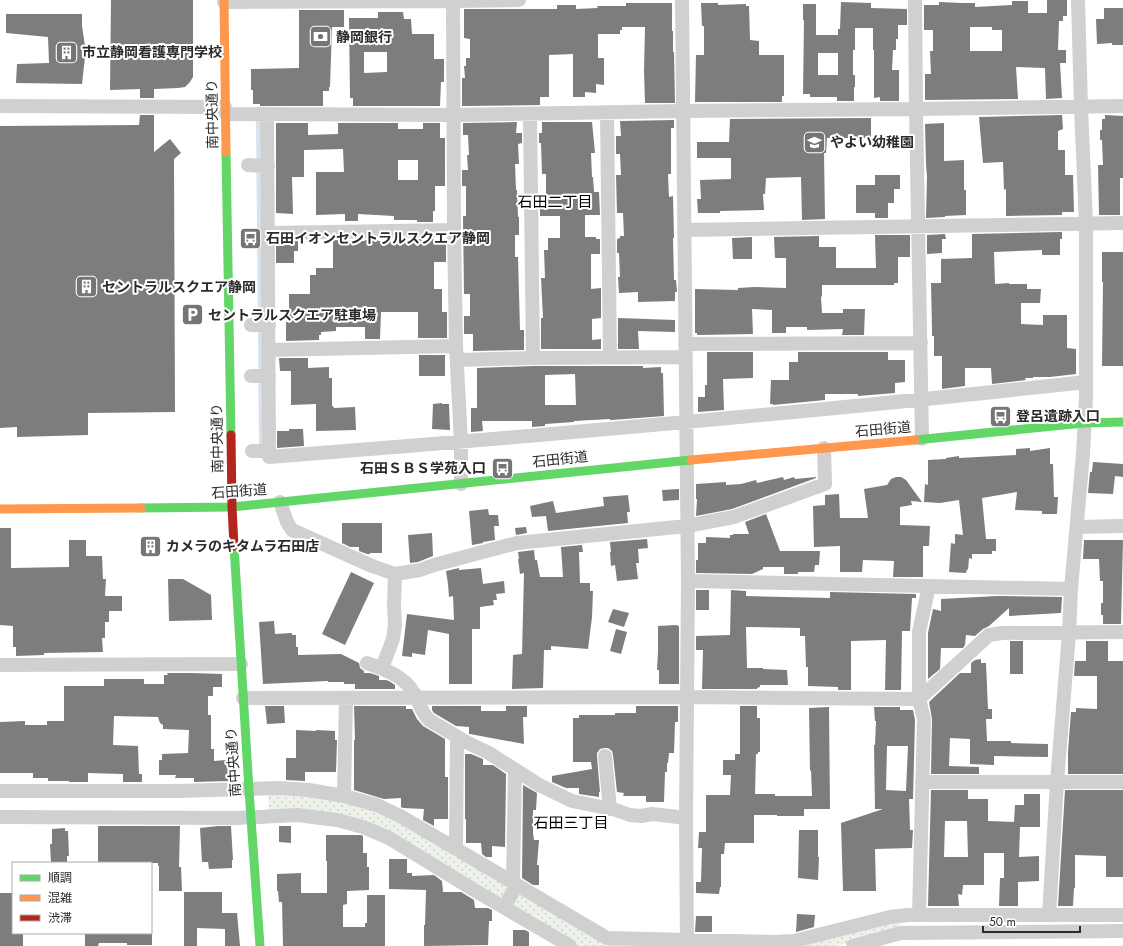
<svg xmlns="http://www.w3.org/2000/svg" width="1123" height="946" font-family="Jost,'Noto Sans JP',sans-serif">
<style>
.green{fill:url(#green-dots)}
.lines{fill:none;stroke-linecap:round;stroke-linejoin:round}
.stream{stroke:#d8e2ee;stroke-width:4}
.building{fill:#7d7d7d;fill-rule:evenodd}
.street{stroke:#d0d0d0;stroke-width:14}
.fast{stroke:#63d668;stroke-width:9}
.slow{stroke:#ff974d;stroke-width:9}
.jam{stroke:#b3261e;stroke-width:9}
.labels{text-anchor:middle;stroke-width:4;stroke-linejoin:round;paint-order:stroke}
.poi-label{font-size:14px;font-weight:bold;fill:#2b2b2b;stroke:#fff;text-anchor:start}
.street-label{font-size:14px;fill:#2b2b2b;stroke:#fff}
.neighbourhood-label{font-size:15px;fill:#000;stroke:#fff}
</style>
<defs>
<pattern id="green-dots" width="8" height="8" patternUnits="userSpaceOnUse"><rect width="8" height="8" fill="#edf2eb"/><path d="M2 2h.1M6 6h.1" fill="none" stroke="#cbd0ca" stroke-width="1.8" stroke-linecap="round"/></pattern>
</defs>
<rect width="100%" height="100%" fill="#fff"/>
<path class="green" d="M268,794L314,796L378,810L509,886L501,899L394,836L269,811Z
M520,894L606,944L682,946H577L513,908L512,902L516,895Z
M898,921L900,925L898,928L894,930L837,946H786Z"/>
<g class="lines">
<path class="stream" d="M258,121L261,446"/>
</g>
<path class="building" d="M111,0H193V77L190,82L185,87L178,88L154,89V98H140V89L110,90Z
M1047,0H1067V16H1063V21H1059L1058,50H1066V63H1060L1062,98L1046,99L1045,68L1016,67L1018,99L925,100V74H931L930,51H933V30H924V5H939V2L962,3H975V7L1012,5V1H1028V13H1047ZM970,27H992V30H1002V51H970Z
M841,2L871,3V8L907,9V25H898V39H896V50H893L892,70H899V101H880V97L874,98V50H873V28H855V50H853V75H855V87H854V101H837V97H810V94H803L804,20H803V4H816V35H838V29H840ZM818,53H838V75H818Z
M626,3H672V31H673V52H674L675,103H645L644,71L645,27H622V30H620V34H598V58H604V85L596,84V93L585,92V97H573V54L549,55V97H540V105L462,106V78H465L464,66H466V58H470V39L464,38V9H557V5H576V9L598,8L597,6H626Z
M701,3H718V5L746,4V6H749L750,40L759,41V55H784V96H782V102H695L696,55H704V26H702Z
M1104,8H1123V45H1112V43L1097,44L1096,19H1104Z
M299,10H344V27H332L330,87H329V91H323V106H260V104H253V90H251V69L299,68Z
M378,12H403L404,19H411L412,34H434V59H444V82H441L440,106H353V98H350L349,18H378ZM364,52H387V72L364,73Z
M6,14H82V26L85,46V57L82,84L16,83L17,64L49,63L48,37L6,33Z
M140,115H154V152L170,139L181,153L174,159L175,412L88,413V435L17,437V427L0,428V126L139,125Z
M1062,115L1063,129L1058,131V150H1065V175H1073L1074,212H1062V215L1006,216V189L1004,190L1003,162L983,163L979,117Z
M1105,115L1123,116V178H1120V215H1099L1098,165H1103L1102,140H1100V130H1102V119H1105Z
M871,118V138H827L826,153H824L825,219L802,220L801,177L766,178L765,194H763L764,210L720,211V213H698L697,199H701L700,180L731,179V158H697V142H729L730,119Z
M674,120V128H671V174H668L669,197L673,196L674,238H673L674,280H676L677,292H675V301L638,302V292L619,293L618,277H620L619,253H617V239L620,238V236H624L623,213H617L616,175H621L620,154H616V136H621L620,121Z
M517,122L516,133H522V143L518,144L519,164H515L516,190H517L518,217H519V235H515V257H518L520,330H524V350L473,351V334H464V316H470V294H464L463,216H466V186H462V170H468L467,155H469L468,135H463V123Z
M542,122H592L595,153H591L592,177H593L594,192H599L600,215H585V237H596V239H600V254H591V289L601,288V318L592,319V340L601,339V349H541V318H543L541,278H545L544,250H548V238H560V216H540V199H546V174H542L541,143H539V133H542Z
M276,123H308V135L338,134V123H398V129H423V123H440V138H445V186H435V211H433V222H417V220H394V216L358,214V221H345V214L316,215V172H344L343,149L304,150V177H292L293,214L276,213ZM398,160H418V180H398Z
M944,123V161L964,160V190H966V215L945,216V217L926,218L927,176L926,164L925,124Z
M875,175H900V189H894V203H888V218H875V213H856V185H875Z
M1062,232V239H1060V255H1042V250L994,252L995,284L1009,283V284H1027V289H1041L1040,303H1021V324L1043,325V315H1067V348L1076,349V374L1050,377H1033V378H1025L1026,380L992,384L991,368H965V386L942,389V356H934V336H932V329L931,283H941V259L972,258V234Z
M945,234L946,239H942V253L927,254V235Z
M875,235H910V257H898V283H894V285H822V296L821,297L822,313H843V309H865L864,335H842L843,329L807,330V327H786V333H772V310L752,309L753,334L697,335V333H695V289L738,290V288L754,287L786,288V258H775L774,237L819,236V247H836V268H876Z
M752,237V259H733L732,238Z
M417,239H446V262H434V289H442V312H447V338H418V312H381L380,339H365V327H336V331L321,332V335H319V340L286,341V322H289V294H310V275H316V268H333V240L365,241V240H378V241H417Z
M276,241H298V251H294V263H276Z
M1102,252H1123V366H1102L1103,282H1102Z
M618,318L675,320V332L638,331L639,349H618Z
M707,352H753V378L723,379L724,410L698,412V397H705V385H707Z
M798,352H888V360H905V382L895,383V393L858,396V394H825V400L773,405V404H770L771,380H789V362H798Z
M419,355H445V376H419Z
M279,358H308V368L329,367V378H332V406H333L334,408L355,407L356,430L316,431V404L291,405V371H280Z
M533,366H643V368L661,367V373H663L664,416L612,420H610V419L574,421V422L545,424V426L532,427V421H482L483,431L471,432V408H477V368ZM575,374L576,405H545V375Z
M442,403V404H449L450,430L432,429L433,404Z
M289,429H303L304,446L277,448V431H289Z
M1030,448V451L1050,448V464H1053L1054,497H1058L1057,514H1042V511L1015,510L1017,492L982,498L986,539H996V551H992V554H972V559L969,558L968,570L967,569L966,573L949,572L951,543L955,544V534L963,535L959,500L940,503L924,502L925,484L928,485V460L946,459V458L959,456V458L1016,455V449Z
M1093,462L1123,464V477L1115,476L1113,494L1088,493L1090,472H1092Z
M783,477L784,480L794,477L795,479L816,477V478L732,509L696,516L697,499H696V484L726,482V485L741,484L756,480L757,483Z
M896,477H901L906,480L922,502L911,501L912,505L900,507V525L930,526L929,546H923V577H893L894,561L863,560L862,572H840V546L814,547L813,506L825,505V495L839,494L840,518H868L864,489L887,485L891,479Z
M679,489V500L663,501L662,490Z
M628,495L630,512H627L628,523L548,531L546,516L532,517L530,506L553,501L556,513L604,506L603,497Z
M488,509L489,515H498L499,526H494L495,540L483,542V543L472,545L469,511Z
M766,514L780,551H820L819,565H815L814,572H798V574H784V567H763V569L752,574L696,573V560H698V543H706V537L730,538V535H733V534H749L745,522Z
M342,523H382V553H370V554H367L359,551V547H350L342,543Z
M526,527L527,533L516,535L515,528Z
M0,528H11V568L69,567V540H86V556H102L103,579H106L105,596H122V611H109V622H105V638H102L103,652L44,653V655L16,656V647H13V626L0,625Z
M432,533L433,556L418,562L410,563L408,535Z
M647,539L648,548L638,549L639,563H636L638,579L617,581L615,565L611,566L610,552H611L610,542Z
M1084,540H1123L1121,624H1103V615H1101V603H1103V581H1100L1099,559H1083Z
M582,545L583,552H579L580,583H590V591H593L592,617L588,649L551,646V650H544L543,688L512,689L513,655L522,654L524,573L520,574L518,559H519L518,552L534,550L535,560H537L540,577H563L561,547Z
M459,568V570L481,568L483,584L504,581L505,593L496,594L497,600H493L494,605L480,607V629H472V684H449V634L428,630L425,655L412,653V657L402,656L407,614L454,620L453,596L449,597L448,584L446,571Z
M351,572L374,583L345,645L322,634Z
M168,579H183L211,595L212,620L169,621Z
M696,590H709V610H696Z
M731,590L746,591V596L830,598V592L916,594V598H912L910,631H902L901,690H885L886,640L851,641V690H838V687L808,686V667H806L805,636H800V628L746,627L747,668H763V669L787,670L788,685H760V687L757,688V689H702L703,650H696V636L730,635Z
M997,596L1062,597L1061,613L1009,616V608L989,626L983,629L975,636L966,635L965,645L963,648H941L940,669L928,679V633L933,609L941,611V599Z
M613,609L629,613L624,627L608,622Z
M274,621L275,634L292,633V635H296V647H298V655L341,654L359,663L360,668L364,671V673H370L379,676V680H386L389,681L395,685V689H355V684H344V682H328V681L263,684L259,622Z
M676,625L679,626V684H659V670H657L658,651V626Z
M616,629L627,632L621,654L610,651Z
M1010,641H1023V674H1010Z
M1086,641H1108V661H1123V774H1068V752L1071,712H1076V708L1097,709V676H1074L1075,661H1086Z
M981,659V663H986L988,709H992V719H986L987,741H1011V743L1048,744V757L994,756V765L970,764V739L950,738L949,766L979,767V774H931L932,719L929,702L960,673H971V663L975,660Z
M167,673H192L222,674V687H213V696H208V715H211V749H214V761L226,760V762H227L229,781L194,782V778H175L176,775H159V760H162V754L188,753L189,730L163,729V725L160,723L158,717L114,716L113,745L138,746L139,774H142V782H123V774L88,773V782H69V781H48V778H33V773H0V722L25,721V725H47V721H64V686H104V679H144V684H164V675H168Z
M265,706H284L285,723L267,724Z
M354,706H406V709H412L417,719L423,726L445,739V777H448V819H434V826L423,820L424,809L403,808L401,807V798L384,799L354,790V740H355Z
M432,706H481V711H506V706H527V717H523L524,744L470,734H469V727L456,726L434,713L432,710Z
M636,706H678V722H675L674,753H669L668,763H667V772H665L664,802H646V796H623L624,793L617,792L613,755L612,751L608,748H604L600,749L597,753V757L600,792H599V797L579,794V788H566L552,782V776L592,769L591,762H573V718H579V715H615V713H636Z
M740,706H757V718H760V752H758V754H756L755,794H775V796H812L811,770L810,771L809,708L829,707L830,809H804V816H777V815H754V843H725L724,854H721V887H720L719,894L696,893V882H701L702,848H698L699,832H706V795H730L731,775H723V760H735V754H740Z
M874,707H900V710H913L915,720L913,799H909L910,830H913L912,848L875,849L876,891H843L841,823L883,809H875L874,745H875L876,721H875ZM887,746H908L906,791L886,790Z
M296,730L316,731V730L335,731V740H337L336,772H305V781L286,780V758H296Z
M465,754H471L483,759V765H493L506,774L505,847L492,846V857H486L482,854L481,843H466V819H465Z
M523,785L537,793L536,810H533V833L534,840H539L537,865H539V885H533L522,878Z
M931,790H968V799H988V821L1014,822L1015,805H1024V794H1040V827H1020L1019,857L1039,856V881L1018,882V906H999L1000,878H1004V853H984V885H963L962,895L958,894L959,906H928ZM945,821H967L968,857H944Z
M1065,790H1123V877H1106V856L1075,855V888H1074L1073,906H1058Z
M98,826H180L179,867H181L182,891H159V866H158V863H98Z
M218,826H231L233,860H232V868L209,869L208,862H202L200,828Z
M279,826H291V843L279,842Z
M65,828V831H68L69,856H67V863H51L50,844H52V829Z
M799,830H818V857H819L818,880L798,878Z
M326,835H361L363,836V853H367V867H369V890L347,891V904L343,905V927H365V923H367V895H385V946H283L282,902H279L278,891H277V874L301,873V893H327V861H326Z
M389,859H407V873H412V876L434,875L442,881L443,892H461L474,900L475,908H488L492,910V921H489L488,945L424,946V925H425L426,890L389,889Z
M184,892H222V913H237L240,946H225V929L197,928V946H184Z
M0,893H13V933H23V946H0Z
M797,914L815,915L814,927L796,932Z
M696,916H712V932H695Z
M513,930H525L529,932V946H513Z
M85,933H152V945H127V943H99L98,946H85Z"/>
<g class="lines">
<path class="street" d="M682,0L688,581L686,817L687,946
M915,0L916,109L922,439
M453,1L454,230L456,346L461,443V484
M224,2L453,1L519,0
M0,106L225,107
M607,113L610,357
M226,114L454,115L682,111L916,109L1123,106
M530,114L533,358
M267,115L269,457C542,436 814,412 1086,382
M248,165L268,166
M684,230L1123,223
M268,233L454,230
M251,325H269
M685,344L921,343
M269,350L456,346
M458,360L533,358L685,357
M251,376H269
M252,451H269
M280,502L287,522L292,530L372,566L395,574L420,570L434,565L517,543L687,526L734,517L825,484L824,448
M1077,527L1123,526
M688,581L1071,589
M367,663C384,669 404,676 414,693C419,702 421,712 429,720L468,743L489,753L539,785L572,801L616,810L630,815L641,816L652,814L678,817H686
M0,665L241,664
M382,668L393,639L395,625L394,605L395,574
M243,698L687,697L919,699L989,635L1002,633L1123,632
M605,756L610,809
M922,782H1123
M0,791H177L279,788L309,790L344,796L377,805L402,817L607,938L776,942L794,941L890,917L908,915H1123
M344,796L346,698
M0,817L237,818L297,815L337,820L363,827L389,838L474,890L570,946
M456,849L457,737
M513,882L515,770
M504,907L517,885
M919,915L924,719L919,699V632L929,586
M1049,915L1057,782L1069,633L1071,589L1083,454L1086,396V224L1081,107L1078,0
M853,946L901,933L1123,931"/>
<path class="fast" d="M226,152L231,435
M915,440L1084,423L1123,422
M141,508L232,507L691,460
M234,546L249,790L260,946"/>
<path class="slow" d="M224,0L226,152
M691,460L915,440
M0,509L141,508"/>
<path class="jam" d="M231,435L232,507L234,546"/>
</g>
<defs>
<symbol id="bank-square" viewBox="-11 -11 22 22"><rect x="-9" y="-9" width="18" height="18" rx="4" fill="#757575" stroke="#fff"/><path d="M-6-4H6V4H-6ZM0-2.3a2.3 2.3 0 1 0 0 4.6a2.3 2.3 0 1 0 0-4.6Z" fill="#fff"/></symbol>
<symbol id="building-square" viewBox="-11 -11 22 22"><rect x="-9" y="-9" width="18" height="18" rx="4" fill="#757575" stroke="#fff"/><path d="M-4-6H4V6H1V3H-1V6H-4ZM-2.5-4.3h1.7v1.8h-1.7ZM.8-4.3h1.7v1.8H.8ZM-2.5-1h1.7V.8h-1.7ZM.8-1h1.7V.8H.8Z" fill="#fff"/></symbol>
<symbol id="school-square" viewBox="-11 -11 22 22"><rect x="-9" y="-9" width="18" height="18" rx="4" fill="#757575" stroke="#fff"/><path d="M0-5L7-2L0 1L-7-2ZM-4 1L0 2.5L4 1V4Q0 6-4 4Z" fill="#fff"/></symbol>
<symbol id="bus-square" viewBox="-11 -11 22 22"><rect x="-9" y="-9" width="18" height="18" rx="4" fill="#757575" stroke="#fff"/><path d="M-5-6H5V4H4V6H2V4H-2V6H-4V4H-5ZM-3.5-4V0h7V-4ZM-3.5 1.2v1.5H-2V1.2ZM2 1.2v1.5H3.5V1.2Z" fill="#fff"/></symbol>
<symbol id="parking-square" viewBox="-11 -11 22 22"><rect x="-9" y="-9" width="18" height="18" rx="4" fill="#757575" stroke="#fff"/><path d="M-3.5-5.5H1a3.5 3.5 0 0 1 0 7H-1V5.5H-3.5ZM-1-3.4V-.6H.8a1.4 1.4 0 0 0 0-2.8Z" fill="#fff"/></symbol>
</defs>
<g fill-rule="evenodd">
<use href="#bank-square" x="308" y="24" width="25" height="25"/>
<use href="#building-square" x="54" y="40" width="25" height="25"/>
<use href="#school-square" x="802" y="130" width="25" height="25"/>
<use href="#bus-square" x="238" y="226" width="25" height="25"/>
<use href="#building-square" x="74" y="274" width="25" height="25"/>
<use href="#parking-square" x="180" y="302" width="25" height="25"/>
<use href="#bus-square" x="988" y="404" width="25" height="25"/>
<use href="#bus-square" x="490" y="456" width="25" height="25"/>
<use href="#building-square" x="138" y="534" width="25" height="25"/>
</g>
<g class="labels">
<g class="poi-label">
<text x="336" y="42">静岡銀行</text>
<text x="82" y="57">市立静岡看護専門学校</text>
<text x="830" y="147">やよい幼稚園</text>
<text x="266" y="243">石田イオンセントラルスクエア静岡</text>
<text x="102" y="292">セントラルスクエア静岡</text>
<text x="208" y="320">セントラルスクエア駐車場</text>
<text x="1016" y="421">登呂遺跡入口</text>
<text x="486" y="473" text-anchor="end">石田ＳＢＳ学苑入口</text>
<text x="166" y="551">カメラのキタムラ石田店</text>
</g>
<g class="street-label">
<text transform="translate(212 114) rotate(-91)" y="5">南中央通り</text>
<text transform="translate(883 429) rotate(-5)" y="5">石田街道</text>
<text transform="translate(217 438) rotate(-91)" y="5">南中央通り</text>
<text transform="translate(560 459) rotate(-6)" y="5">石田街道</text>
<text transform="translate(239 491) rotate(-4)" y="5">石田街道</text>
<text transform="translate(233 762) rotate(-94)" y="5">南中央通り</text>
</g>
<g class="neighbourhood-label">
<text x="555" y="207">石田二丁目</text>
<text x="571" y="828">石田三丁目</text>
</g>
</g>
<rect x="12" y="862" width="140" height="72" fill="#ffffff" stroke="#aaaaaa"/>
<rect x="20" y="875" width="20" height="6" fill="#63d668" stroke="#aaaaaa"/>
<text x="48" y="882" font-size="12" fill="#2b2b2b">順調</text>
<rect x="20" y="895" width="20" height="6" fill="#ff974d" stroke="#aaaaaa"/>
<text x="48" y="902" font-size="12" fill="#2b2b2b">混雑</text>
<rect x="20" y="915" width="20" height="6" fill="#b3261e" stroke="#aaaaaa"/>
<text x="48" y="922" font-size="12" fill="#2b2b2b">渋滞</text>
<path d="M983 926v6h97v-6" fill="none" stroke="#2b2b2b" stroke-width="2"/>
<text x="989" y="926" font-size="12" fill="#2b2b2b" stroke="#ffffff" stroke-width="3" paint-order="stroke">50 m</text>
</svg>
